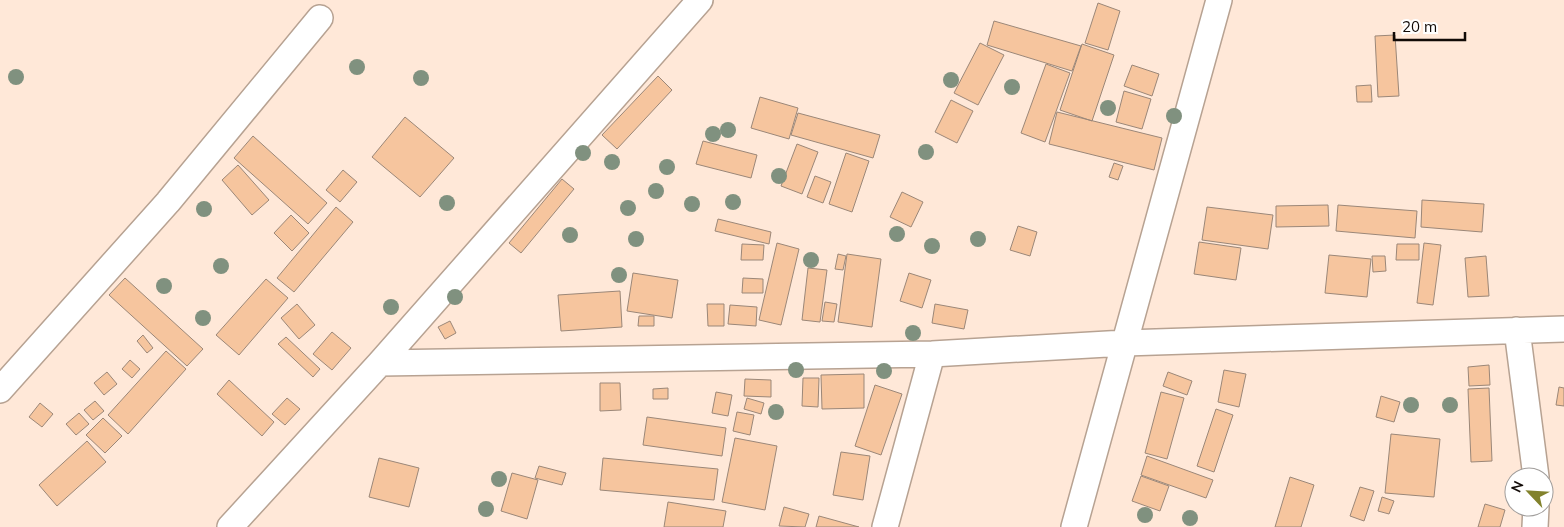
<svg xmlns="http://www.w3.org/2000/svg" width="1564" height="527" font-family="Mulish,sans-serif">
<style>
.building{fill:#f6c59e;stroke:#9b8778}
.lines{fill:none;stroke-linecap:round;stroke-linejoin:round}
.minor-casing{stroke:#b7a292;stroke-width:28}
.minor{stroke:#fff;stroke-width:25}
.tree{fill:#80917f}
</style>
<rect width="100%" height="100%" fill="#ffe8d8"/>
<path class="building" d="M1098,3L1120,11L1108,50L1085,43Z
M994,21L1081,46L1072,71L987,45Z
M1395,35L1399,96L1378,97L1375,36Z
M980,43L1004,55L978,105L954,93Z
M1082,44L1114,55L1092,121L1060,110Z
M1046,64L1070,73L1045,142L1021,133Z
M1132,65L1159,74L1152,96L1124,86Z
M658,76L672,90L617,149L602,135Z
M1371,85L1372,102H1357L1356,86Z
M1124,91L1151,99L1142,129L1116,122Z
M760,97L798,108L789,139L751,128Z
M951,100L973,111L957,143L935,132Z
M1057,112L1162,138L1154,170L1049,144Z
M798,113L880,135L873,158L791,135Z
M405,117L454,158L420,197L372,157Z
M253,136L327,203L308,224L234,158Z
M703,141L757,155L751,178L696,164Z
M797,144L818,152L802,194L781,186Z
M846,153L869,161L852,212L829,204Z
M1114,163L1123,166L1118,180L1109,177Z
M238,165L269,200L252,215L222,180Z
M343,170L357,182L340,202L326,190Z
M815,176L831,182L823,203L807,197Z
M562,179L574,189L521,253L509,243Z
M902,192L923,202L911,227L890,217Z
M1422,200L1484,204L1482,232L1421,227Z
M1328,205L1329,226L1276,227V206Z
M1338,205L1417,211L1415,238L1336,231Z
M336,207L353,222L294,292L277,278Z
M1207,207L1273,215L1268,249L1202,240Z
M291,215L309,233L292,251L274,233Z
M718,219L771,232L769,244L715,231Z
M1018,226L1037,232L1030,256L1010,250Z
M1199,242L1241,248L1236,280L1194,274Z
M777,243L799,249L781,325L759,320Z
M1424,243L1441,245L1433,305L1417,303Z
M742,244L764,245L763,260H741Z
M1397,244H1419V260H1396Z
M838,254L846,256L843,270L835,269Z
M847,254L881,259L872,327L838,322Z
M1329,255L1371,259L1367,297L1325,293Z
M1372,256H1385L1386,271L1373,272Z
M1486,256L1489,296L1468,297L1465,258Z
M808,268L827,270L820,322L802,320Z
M633,273L678,280L672,318L627,311Z
M909,273L931,280L922,308L900,301Z
M125,278L203,349L187,366L109,295Z
M743,278L763,279V293H742Z
M266,279L288,298L239,355L216,335Z
M620,291L622,327L561,331L558,295Z
M825,302L837,304L834,322L822,321Z
M297,304L315,325L299,339L281,318Z
M707,304H724V326H708Z
M935,304L968,310L964,329L932,323Z
M730,305L757,307L756,326L728,324Z
M639,316H654V326H638Z
M450,321L456,333L445,339L438,327Z
M332,332L351,348L332,370L313,354Z
M143,335L153,348L147,353L137,341Z
M286,337L320,369L313,377L278,344Z
M166,351L186,369L128,434L108,415Z
M130,360L140,369L132,378L122,369Z
M1489,365L1490,385L1469,386L1468,367Z
M1224,370L1246,374L1239,407L1218,402Z
M107,372L117,384L104,395L94,383Z
M1168,372L1192,381L1187,395L1163,386Z
M864,374V408L822,409L821,375Z
M803,378H819L818,407L802,406Z
M745,379L771,380V397L744,396Z
M229,380L274,422L262,436L217,394Z
M600,383H620L621,410L600,411Z
M875,385L902,394L881,455L855,446Z
M1559,387L1564,388V406L1556,405Z
M668,388V399H653V389Z
M1489,388L1492,461L1471,462L1468,389Z
M716,392L732,395L728,416L712,413Z
M1161,392L1184,398L1167,459L1145,453Z
M1381,396L1400,402L1394,422L1376,417Z
M287,398L300,409L285,425L272,414Z
M747,398L764,403L761,414L744,409Z
M95,401L104,411L93,420L84,410Z
M40,403L53,414L42,427L29,417Z
M1216,409L1233,415L1214,472L1197,466Z
M737,412L754,415L750,435L733,431Z
M79,413L89,424L76,435L66,424Z
M647,417L726,428L722,456L643,445Z
M103,418L122,436L105,453L86,435Z
M1391,434L1440,439L1434,497L1385,493Z
M735,438L777,446L765,510L722,502Z
M87,441L106,462L57,506L39,485Z
M841,452L870,456L863,500L833,495Z
M1147,456L1213,480L1206,498L1141,475Z
M379,458L419,468L409,507L369,497Z
M603,458L718,469L714,500L600,490Z
M539,466L566,473L562,485L535,478Z
M512,473L538,480L527,519L501,511Z
M1141,476L1169,486L1160,511L1132,501Z
M1290,477L1314,485L1301,527H1275Z
M1360,487L1374,491L1364,521L1350,516Z
M1382,497L1394,501L1389,514L1378,511Z
M668,502L726,511L723,527H664Z
M1485,504L1505,510L1500,527H1478Z
M784,507L809,514L805,527L779,526Z
M819,516L859,527H816Z"/>
<g class="lines">
<defs>
<path id="minor" d="M1517,330L1536,477
M380,363L932,354L1125,343L1564,329
M0,390L168,202L320,18
M230,527L380,363L700,0
M885,527L932,354
M1074,527L1219,0
M1535,527L1536,507"/>
</defs>
<use href="#minor" class="minor-casing"/>
<use href="#minor" class="minor"/>
</g>
<g class="tree">
<circle cx="357" cy="67" r="8"/>
<circle cx="16" cy="77" r="8"/>
<circle cx="421" cy="78" r="8"/>
<circle cx="951" cy="80" r="8"/>
<circle cx="1012" cy="87" r="8"/>
<circle cx="1108" cy="108" r="8"/>
<circle cx="1174" cy="116" r="8"/>
<circle cx="728" cy="130" r="8"/>
<circle cx="713" cy="134" r="8"/>
<circle cx="926" cy="152" r="8"/>
<circle cx="583" cy="153" r="8"/>
<circle cx="612" cy="162" r="8"/>
<circle cx="667" cy="167" r="8"/>
<circle cx="779" cy="176" r="8"/>
<circle cx="656" cy="191" r="8"/>
<circle cx="733" cy="202" r="8"/>
<circle cx="447" cy="203" r="8"/>
<circle cx="692" cy="204" r="8"/>
<circle cx="628" cy="208" r="8"/>
<circle cx="204" cy="209" r="8"/>
<circle cx="897" cy="234" r="8"/>
<circle cx="570" cy="235" r="8"/>
<circle cx="636" cy="239" r="8"/>
<circle cx="978" cy="239" r="8"/>
<circle cx="932" cy="246" r="8"/>
<circle cx="811" cy="260" r="8"/>
<circle cx="221" cy="266" r="8"/>
<circle cx="619" cy="275" r="8"/>
<circle cx="164" cy="286" r="8"/>
<circle cx="455" cy="297" r="8"/>
<circle cx="391" cy="307" r="8"/>
<circle cx="203" cy="318" r="8"/>
<circle cx="913" cy="333" r="8"/>
<circle cx="796" cy="370" r="8"/>
<circle cx="884" cy="371" r="8"/>
<circle cx="1411" cy="405" r="8"/>
<circle cx="1450" cy="405" r="8"/>
<circle cx="776" cy="412" r="8"/>
<circle cx="499" cy="479" r="8"/>
<circle cx="486" cy="509" r="8"/>
<circle cx="1145" cy="515" r="8"/>
<circle cx="1190" cy="518" r="8"/>
</g>
<g transform="translate(1529 492) rotate(295)"><circle r="24" fill="#ffffff" stroke="#a09d9b"/>
<path d="M0-4L9 19L0 12L-9 19Z" fill="#82822c"/>
<text y="-8" font-size="14" font-weight="bold" text-anchor="middle" fill="#110a06">N</text>
</g>
<path d="M1394 32v8h71v-8" fill="none" stroke="#110a06" stroke-width="2.5"/>
<text x="1402" y="32" font-size="15" fill="#110a06" stroke="#ffffff" stroke-width="4" paint-order="stroke">20 m</text>
</svg>
